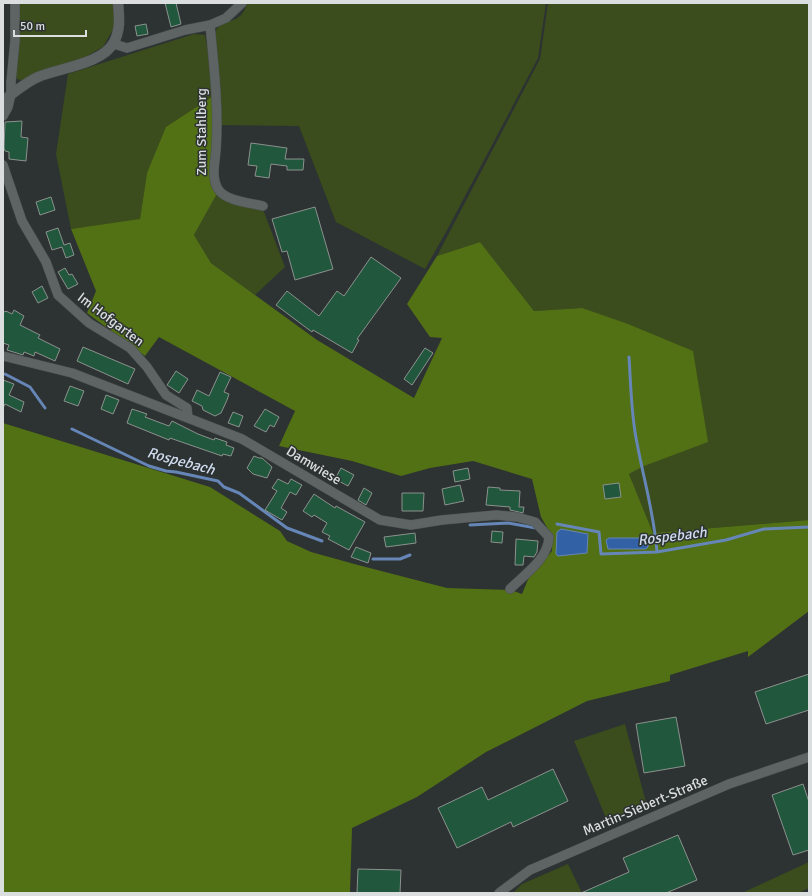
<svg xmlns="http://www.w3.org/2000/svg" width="812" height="896" font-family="Signika,sans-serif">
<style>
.green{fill:#3b4d1c}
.forest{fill:#527014}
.water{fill:#3361a5;stroke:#6586b6}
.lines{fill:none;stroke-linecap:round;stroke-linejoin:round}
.stream{stroke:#6586b6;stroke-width:3}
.building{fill:#21573d;stroke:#8c918e}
.minor-casing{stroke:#4c5151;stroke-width:10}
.tertiary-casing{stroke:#4c5151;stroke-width:11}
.minor{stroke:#5e6464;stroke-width:9}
.tertiary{stroke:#5e6464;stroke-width:10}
.labels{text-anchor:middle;stroke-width:3;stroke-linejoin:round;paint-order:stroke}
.street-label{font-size:14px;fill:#dbdede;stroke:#2d3232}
.water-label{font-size:15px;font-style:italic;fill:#cfdcef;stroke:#2d3232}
</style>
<rect width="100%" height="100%" fill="#2d3232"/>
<path class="green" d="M19,3H114L115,26L103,47L85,57L40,73L24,81L17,79L13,69Z
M247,3H546L538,58L446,232L425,269L336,222L299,126L218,125L213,36C215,33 216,29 218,27C230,18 242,23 247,3Z
M548,3H809V520L653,533L629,474L644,466L582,308L534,311L480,242L437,256L540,59Z
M194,34L205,35L215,95L147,173L140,220L71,229L56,154L68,74Z
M218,192L262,207L285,267L255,295L211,263L194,235Z
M625,724L647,806L608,823L574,741Z
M809,862V888L798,893H742Z
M568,864L582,893H513L522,884Z"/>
<path class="forest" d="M215,95L218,192L194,235L211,263L317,340L414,398L442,338L430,337L407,304L437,256L480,242L534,311L582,308L628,324L693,351L708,442L644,466L629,474L653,533L809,520V611L748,657V651L670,675V681L587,701L486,752L417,797L352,828L350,893H3V423L210,487L280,531L287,541L311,552L358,565L447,588L511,590L522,594L529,577L552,551V536L541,517L532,479L473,461L430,468L401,476L352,461L279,446L295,411L159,337L145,356L87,313L96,291L71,229L140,219L147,173L166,127Z"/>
<path class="water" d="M561,529L588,534L587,553L558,556L556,554L557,532Z
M609,538H646L648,540V547L646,549H608L606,540Z"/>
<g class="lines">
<path class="stream" d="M629,357C631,386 631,415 637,443C644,481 654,513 657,552
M5,374L30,387L45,408
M72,429L149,466L166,471L176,472L218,481L224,487L239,493L287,528L322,541
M557,524L599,532L601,554L657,552L726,540L764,529L809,527
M470,525L508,523L536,528
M373,559H400L410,555"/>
</g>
<path class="building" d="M165,3H176L181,24L171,27Z
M146,24L148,34L137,36L135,26Z
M22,121L21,137L28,138L26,161L9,159V152L5,151L4,148L5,122Z
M251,143L287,148L285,159H304L303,170H287V166L271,164L269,178L255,176L257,166L248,165Z
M51,197L55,210L40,215L36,202Z
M315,207L333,269L295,280L287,251L282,252L272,219Z
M58,228L64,245L70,243L74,255L66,258L62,247L52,250L46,232Z
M371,257L401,278L357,339L359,340L352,353L313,330L312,332L276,305L287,291L319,316L337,291L344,296Z
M65,268L69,275L72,274L78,284L68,289L58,272Z
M42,286L48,298L38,303L32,292Z
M14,310L24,316L20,325L40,335L38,338L60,349L55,361L35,352L34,356L24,352L23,355L7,350L9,345L3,343V311L5,312L6,311L12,314Z
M83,347L135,369L128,384L77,361Z
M425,348L433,353L412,385L404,379Z
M176,371L188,379L179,393L167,385Z
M220,372L231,377L224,392L229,394L227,400L221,413L215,416L203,410L202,406L192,401L197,390L209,396Z
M3,380L14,384L9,395L24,402L21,412L5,404L3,408Z
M70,386L84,391L78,406L64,401Z
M106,395L119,400L113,414L101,409Z
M132,409L147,414L145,417L169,426L172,421L198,434L214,440L215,438L227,442L226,445L234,448L231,456L223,454L222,456L170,438L169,440L127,423Z
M265,409L279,417L274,427L270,425L266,432L254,426Z
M233,412L243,416L239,427L228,423Z
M254,456L259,458H262L272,467L267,478L253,474L247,468Z
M341,468L354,475L348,486L335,479Z
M468,468L470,479L455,482L453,471Z
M278,479L288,484L291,479L302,485L296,495L290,492L281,508L287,512L282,520L265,510L277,491L272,488Z
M619,483L621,497L605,499L603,485Z
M460,485L464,501L445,505L442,489Z
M488,487L500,488V490L520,491L519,507H524L523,513L510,510V507L486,505Z
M364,488L372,493L366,505L358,500Z
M402,493H424L423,511H402Z
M314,494L335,508L336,506L365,522L349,550L328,539L330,536L322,532L327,523L314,515L312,517L303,511Z
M492,531L503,532L502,543L491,542Z
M415,533L416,543L386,547L384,537Z
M516,539L538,541L537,552L534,557L524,556L523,565H515Z
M356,547L371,553L368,563L351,557Z
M809,674V710L766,724L755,692Z
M676,717L685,766L644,773L636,724Z
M553,769L568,801L513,827L511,822L457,848L438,808L482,787L488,800Z
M803,784L809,802V850L793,855L772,795Z
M678,835L697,880L666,893H581L629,872L623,858Z
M358,869L401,870L400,893H357Z"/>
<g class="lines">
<defs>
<path id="minor" d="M210,25C214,67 219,109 216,150C215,163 211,177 218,189C225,201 251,203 263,206
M114,44L127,48L185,30L210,25L226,18L242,3
M3,116L8,107L11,94V82L15,41V3
M3,165L22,221L46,262L58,295L89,323L130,348L147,367L166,395L187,408L188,418
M3,356L72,373L242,439L380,520L411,525L442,520L496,515L517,517L535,522L549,537C548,559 525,574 510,589
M499,893L530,870L729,784L809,757"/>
<path id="tertiary" d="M3,101C14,92 25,83 38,77C59,68 103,64 114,42C121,29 119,16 118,3"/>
</defs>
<use href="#minor" class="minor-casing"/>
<use href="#tertiary" class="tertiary-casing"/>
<use href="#minor" class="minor"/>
<use href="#tertiary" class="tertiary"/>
</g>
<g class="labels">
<g class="street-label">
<text transform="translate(201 132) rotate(-90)" y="5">Zum Stahlberg</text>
<text transform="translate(111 319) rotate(37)" y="5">Im Hofgarten</text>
<text transform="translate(314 465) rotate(31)" y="5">Damwiese</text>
<text transform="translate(645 805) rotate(-23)" y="5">Martin-Siebert-Straße</text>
</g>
<g class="water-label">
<text transform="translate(181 461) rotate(15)" y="5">Rospebach</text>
<text transform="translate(672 536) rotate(-7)" y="5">Rospebach</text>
</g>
</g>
<rect width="812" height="896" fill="none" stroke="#dbdede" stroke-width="8"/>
<path d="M14 30v6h72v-6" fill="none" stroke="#dbdede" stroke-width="2"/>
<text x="20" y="30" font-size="12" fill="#dbdede" stroke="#2d3232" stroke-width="3" paint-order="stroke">50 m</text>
</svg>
